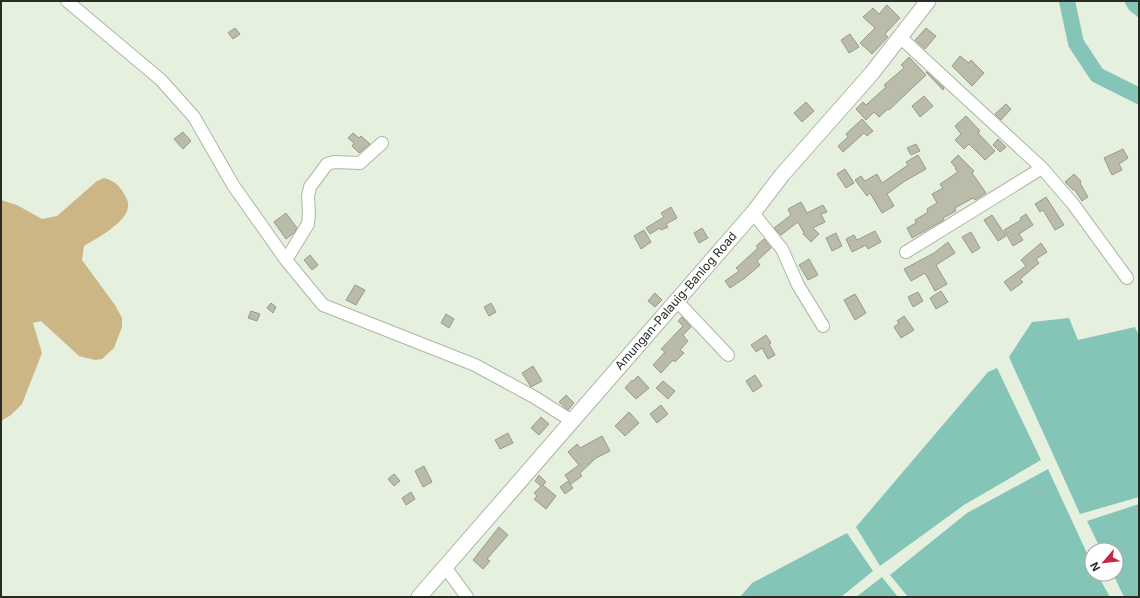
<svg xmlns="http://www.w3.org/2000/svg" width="1140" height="598" font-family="Inter,sans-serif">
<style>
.forest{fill:#cdb686}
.water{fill:#84c5b8}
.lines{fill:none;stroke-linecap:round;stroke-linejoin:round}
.river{stroke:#84c5b8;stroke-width:16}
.building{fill:#babba8;stroke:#9a9b89}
.minor-casing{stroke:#acb7a6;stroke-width:14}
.major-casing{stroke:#acb7a6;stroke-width:17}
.minor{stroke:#fff;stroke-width:12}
.major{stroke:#fff;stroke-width:15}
.labels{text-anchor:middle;stroke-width:3;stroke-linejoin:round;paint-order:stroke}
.street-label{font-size:12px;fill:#282c25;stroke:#fff}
</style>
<rect width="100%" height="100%" fill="#e6f0df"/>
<path class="forest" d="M104,178C114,181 117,183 123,192C125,196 128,199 128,204C130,221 97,238 84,246L82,260L115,305L122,318V327L114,348L102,359L95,360L79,356L41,321L33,323L42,353L22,404L11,415L1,421V200L17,205L42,219L57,216L97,181Z"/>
<path class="water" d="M1124,1H1139V18L1129,10Z
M1069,318L1078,340L1135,327L1139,336V497L1080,514L1009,357L1032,322Z
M997,368L1041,460L964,505L880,566L856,527L988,372Z
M1048,469L1092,564V574H1097L1110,597H908L890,575L967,513Z
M1139,504V597H1124L1113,574H1116V550H1101L1087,521Z
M847,533L873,571L841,597H740L752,583Z
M882,577L898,597H856Z"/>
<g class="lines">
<path class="river" d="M1067,1L1076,43L1097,75L1139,96"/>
</g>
<path class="building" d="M887,5L900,18L885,34L888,37L872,54L860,43L875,28L863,17L873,8L879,14Z
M235,28L240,34L233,39L228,33Z
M926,28L936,36L925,49L915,40Z
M850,34L859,47L849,53L841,40Z
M960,56L969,63L971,60L984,73L972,86L952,66Z
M909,57L926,75L889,110L888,109L879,117L874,112L866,120L856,109L863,102L866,105L886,87L884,85L904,68L901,65Z
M926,72H927L944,88L943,90Z
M924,96L933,106L920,117L912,106Z
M806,102L814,111L802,122L794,113Z
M1006,104L1011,109L1001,120L995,114Z
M966,116L980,131L978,133L995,151L985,160L969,144L964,149L955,140L961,134L955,126Z
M862,119L873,131L867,136L864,133L843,152L838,146L848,137L846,134Z
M183,132L191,141L183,149L174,139Z
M353,133L359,138L361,136L370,144L359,153L352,146L354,143L348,138Z
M998,139L1006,147L1000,152L993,145Z
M916,144L920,151L911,155L907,148Z
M1123,149L1128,158L1119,164L1122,170L1112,175L1104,158Z
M918,155L926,169L905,181L887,194L894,206L882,213L870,193L867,196L855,180L861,176L865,181L877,174L882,183L908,165L906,162Z
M958,155L974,171L972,173L986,193L975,200L973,198L955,208L956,211L943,218L944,220L912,238L907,228L916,223L915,220L928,212L927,209L937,203L932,194L943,188L940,184L958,172L955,169L956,168L951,162Z
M845,169L854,183L846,188L837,174Z
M1074,174L1081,181L1080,183L1088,197L1082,201L1074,189L1073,190L1065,182Z
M1046,197L1064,225L1055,230L1043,210L1040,212L1035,204Z
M801,202L807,213L823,205L827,212L821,214L825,222L813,228L819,234L811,242L803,234L804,233L798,222L781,235L774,228L791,215L788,209Z
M671,207L677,218L666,224L668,227L661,230L660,228L650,234L646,228L664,217L661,213Z
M286,213L297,228L294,233L286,239L274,222Z
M1026,214L1033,225L1019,234L1023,240L1013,246L1004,230L1021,220L1020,218Z
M992,215L1006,236L998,241L984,220Z
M702,228L708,238L699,243L694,233Z
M644,230L651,242L641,249L634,236Z
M875,231L881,242L868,249L866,245L852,252L846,239L854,235L857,240Z
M971,232L980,248L972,253L962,237Z
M836,233L842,246L832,251L826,238Z
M764,239L771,248L757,261L760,265L745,278L730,288L725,281L739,271L736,268L758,248L756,246Z
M948,242L955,253L936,265L947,284L935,291L925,273L911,281L904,269L934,253Z
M1041,243L1047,252L1036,259L1039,263L1020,279L1023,282L1011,291L1004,282L1026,266L1021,260Z
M310,255L318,265L312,270L304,260Z
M809,259L818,275L808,280L799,265Z
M355,285L365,290L356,305L346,300Z
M941,291L948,302L936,309L930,298Z
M918,292L923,301L913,307L908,297Z
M655,293L662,300L655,307L648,301Z
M855,294L866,313L855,320L844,300Z
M271,303L276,307L273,313L267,308Z
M491,303L496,312L489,316L484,307Z
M251,311L260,314L257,321L248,318Z
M446,314L454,319L449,328L441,323Z
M904,316L914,330L901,338L894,327L899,323L897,321Z
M682,317L691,327L683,335L688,341L680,350L684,353L675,362L673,360L661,373L653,365L665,352L661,349L683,326L678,321Z
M766,335L771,343L769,344L775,355L768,359L762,348L756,352L751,345Z
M533,366L542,381L531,387L522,373Z
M755,375L762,386L753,392L746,381Z
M638,376L649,388L636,399L625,388L632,380L633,381Z
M663,381L675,391L668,399L656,388Z
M566,395L574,403L568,410L559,402Z
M661,405L668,414L657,423L650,414Z
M629,412L639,423L625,436L615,426Z
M541,417L549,424L539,435L531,428Z
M508,433L513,443L500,449L495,440Z
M602,436L610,451L596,458L580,473L582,476L571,484L565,475L579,465L568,452L577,444L580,448Z
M424,466L432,482L423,487L415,471Z
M394,474L400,481L394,486L388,479Z
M539,475L546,482L543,485L556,496L546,509L534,499L537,496L534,493L541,486L535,481Z
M568,481L573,488L565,494L560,487Z
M411,492L415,499L406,505L402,498Z
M499,527L508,535L487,559L490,561L483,569L473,560Z"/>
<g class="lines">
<defs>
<path id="minor" d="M67,1L161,80L194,117L233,185L286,260L323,305L475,365L534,397L572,421
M900,37L1042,168L1073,204L1127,278
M753,213L782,249L798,285L823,326
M906,252L1042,168
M286,260L308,224L309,214L308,196L310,187L327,164L334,162L360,163L382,143
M676,300L728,355
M445,567L467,597"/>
<path id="major" d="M419,597L753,213L782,175L872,73L928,1"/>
</defs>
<use href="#minor" class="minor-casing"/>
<use href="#major" class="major-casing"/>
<use href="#minor" class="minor"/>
<use href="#major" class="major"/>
</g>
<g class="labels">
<g class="street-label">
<text transform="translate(676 301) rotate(-49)" y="4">Amungan-Palauig-Banlog Road</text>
</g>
</g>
<rect width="1140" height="598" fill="none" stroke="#282c25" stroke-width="4"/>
<g transform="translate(1104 562) rotate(242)"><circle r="19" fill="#ffffff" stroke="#a9aba8"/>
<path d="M0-3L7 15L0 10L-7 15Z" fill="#bd2c4b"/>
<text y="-6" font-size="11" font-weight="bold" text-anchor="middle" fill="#282c25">N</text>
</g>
</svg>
